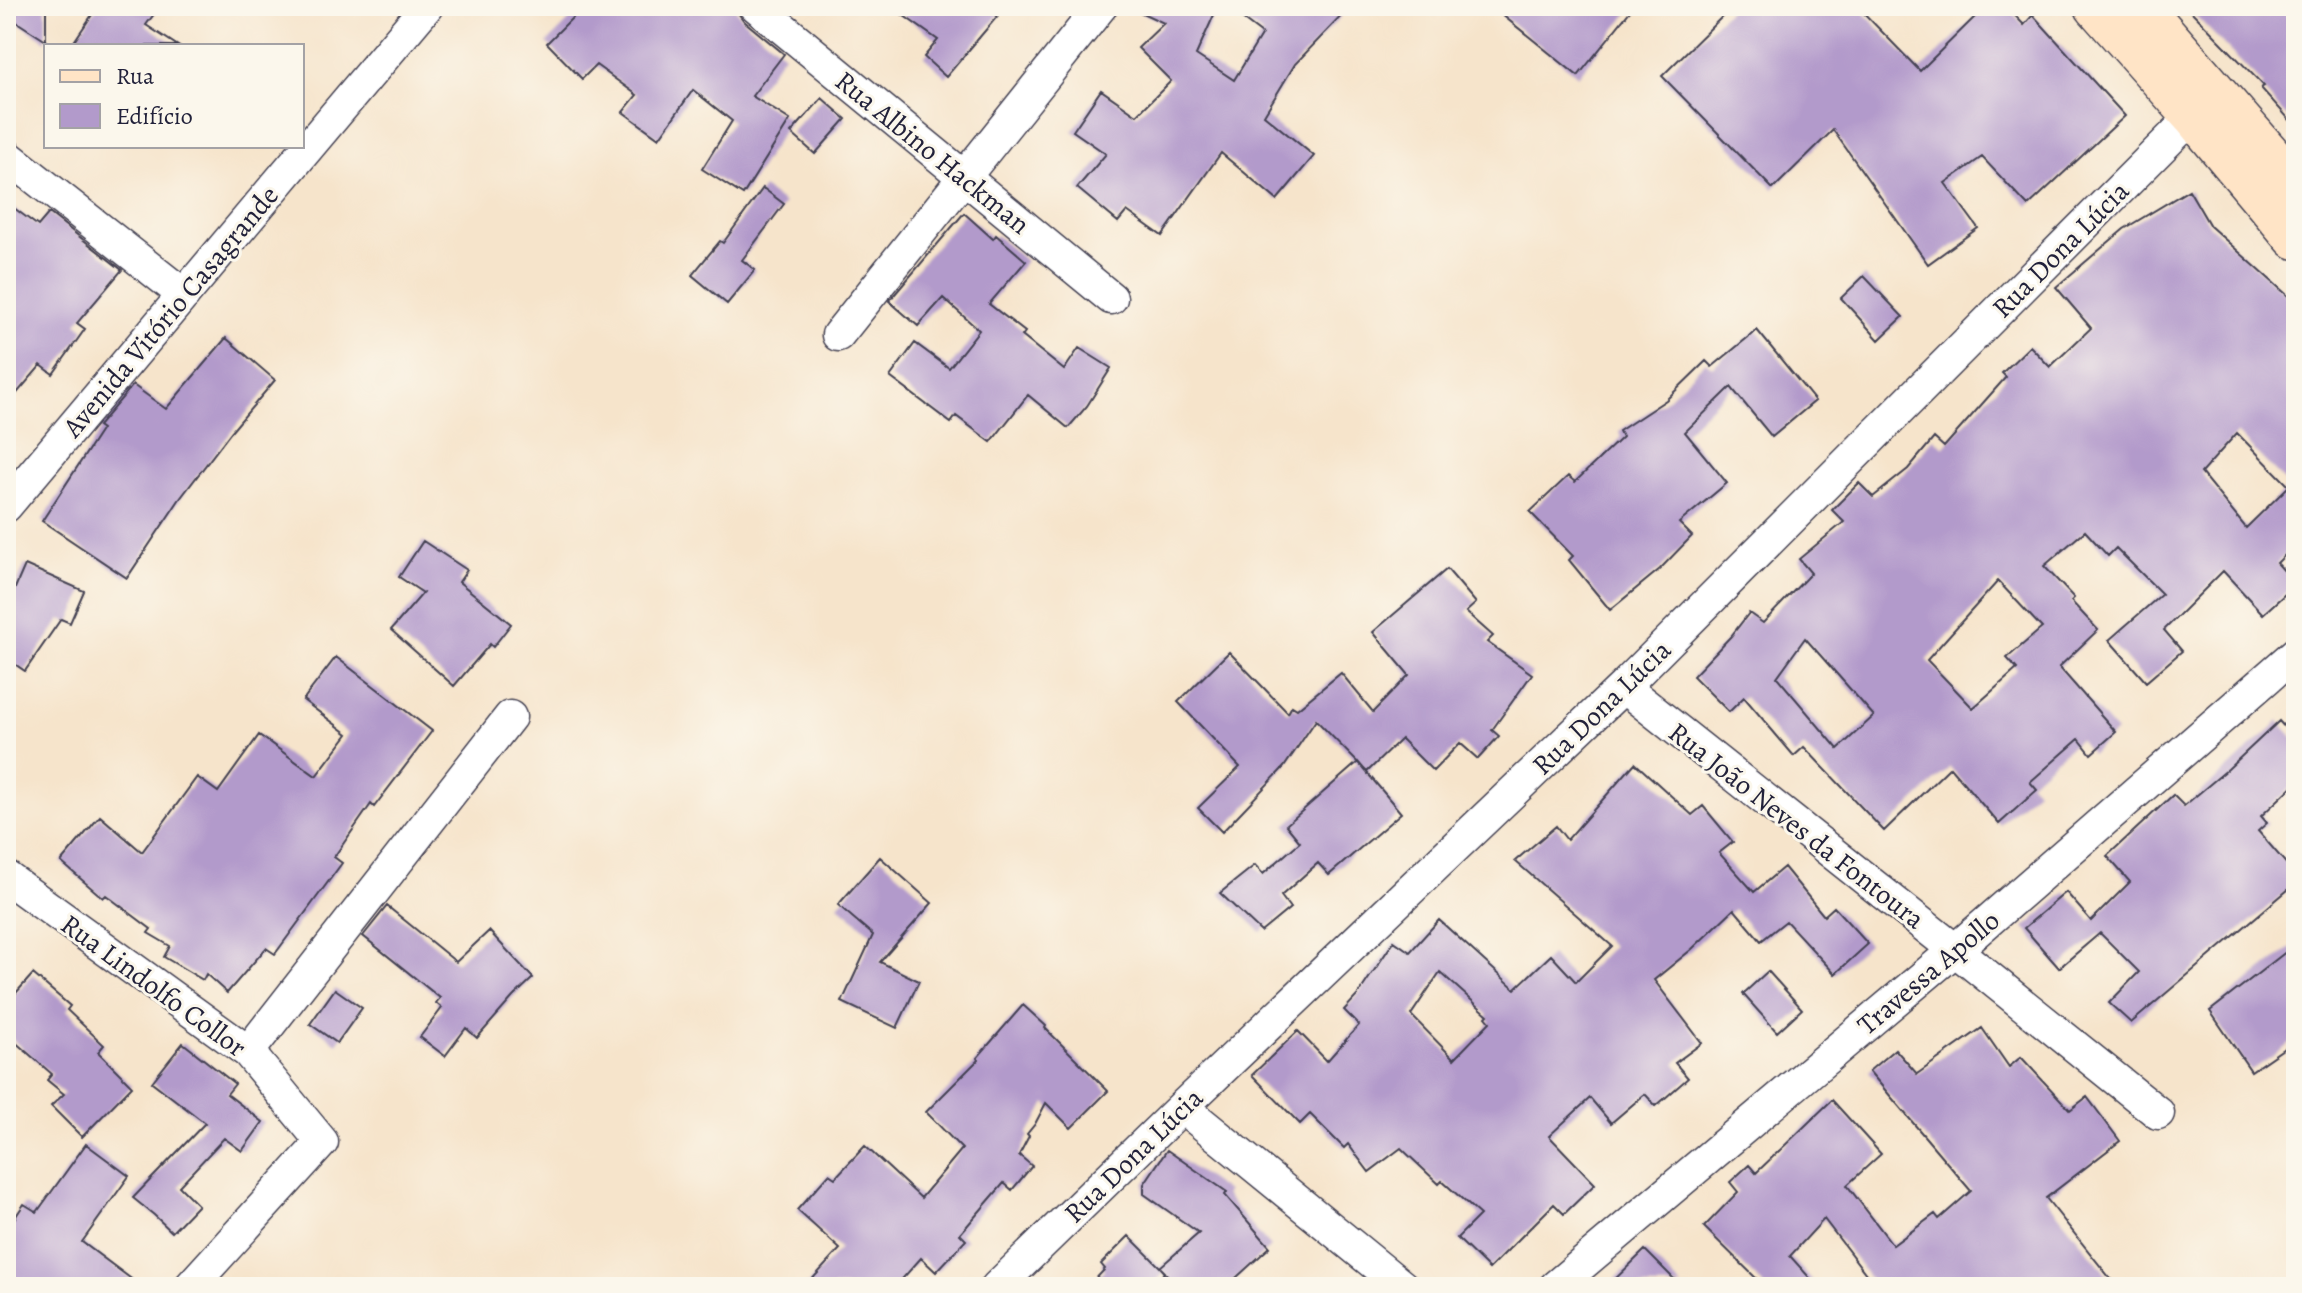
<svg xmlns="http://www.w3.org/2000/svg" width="2302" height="1293" font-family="Alegreya,serif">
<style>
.building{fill:#b29acb;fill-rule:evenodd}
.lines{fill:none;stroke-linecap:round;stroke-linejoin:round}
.street-casing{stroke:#423f51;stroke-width:35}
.secondary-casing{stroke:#423f51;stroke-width:47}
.street{stroke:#fff;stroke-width:32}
.secondary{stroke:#ffe4c6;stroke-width:44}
.labels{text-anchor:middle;stroke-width:6;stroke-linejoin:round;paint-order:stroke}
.street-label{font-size:28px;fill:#22223b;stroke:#fbf7ec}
</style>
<rect width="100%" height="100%" fill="#fbf7ec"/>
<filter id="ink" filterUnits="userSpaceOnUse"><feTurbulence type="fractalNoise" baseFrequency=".0125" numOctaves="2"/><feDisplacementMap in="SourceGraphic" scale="16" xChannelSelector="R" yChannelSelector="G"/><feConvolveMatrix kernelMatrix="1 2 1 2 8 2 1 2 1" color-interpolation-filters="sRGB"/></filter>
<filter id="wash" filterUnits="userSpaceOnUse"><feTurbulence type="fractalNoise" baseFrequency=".006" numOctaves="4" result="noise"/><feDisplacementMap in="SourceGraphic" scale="32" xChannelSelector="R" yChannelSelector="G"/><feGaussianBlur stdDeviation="1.8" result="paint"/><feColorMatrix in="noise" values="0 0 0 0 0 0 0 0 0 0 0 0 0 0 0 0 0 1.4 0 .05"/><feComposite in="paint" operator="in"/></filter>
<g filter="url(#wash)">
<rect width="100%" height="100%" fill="#f6e4cb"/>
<g id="blocks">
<path class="building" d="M6,6H46V41L6,15Z
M98,6H160L146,25L178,46H71Z
M584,6H733L744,21L784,54L752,96L790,120L743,195L702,169L732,121L693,90L659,138L623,112L637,95L596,65L582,79L547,43Z
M890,6H1006L946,77L924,57L938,40Z
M1127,6H1218L1196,55L1234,80L1262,34L1225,6H1351L1295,64L1264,115L1314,156L1277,200L1221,153L1162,236L1127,211L1118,222L1077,188L1106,154L1073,131L1101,90L1137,115L1171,81L1138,48L1164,23Z
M1491,6H1634L1578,76Z
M1733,6H1857L1920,71L1986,6H2006L2024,25L2033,15L2125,116L2028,206L1982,157L1945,183L1978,228L1928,264L1833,130L1773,189L1662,76Z
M2186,6H2279L2296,23V127L2261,88L2264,86Z
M822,98L846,119L815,154L791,133Z
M763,188L784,204L742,260L755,270L727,304L692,275L720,241L723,243Z
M2189,190L2210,226L2296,303V544L2277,563L2296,584L2263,614L2223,571L2164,630L2182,651L2146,682L2109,640L2162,594L2116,548L2108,556L2085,531L2044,566L2074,598L2071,601L2098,630L2059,667L2116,732L2091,754L2079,739L2030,782L2037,790L1999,824L1950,767L1884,831L1804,747L1794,756L1744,697L1729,712L1693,676L1731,636L1749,613L1763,623L1811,573L1799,559L1844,522L1832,510L1859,483L1873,497L1908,469L1934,438L1944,447L2006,377L2002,373L2030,346L2050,367L2091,328L2056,287L2124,229ZM2237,433L2289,486L2246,528L2201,473ZM1998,581L2042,628L2007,658L2017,669L1973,708L1927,660ZM1805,638L1874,716L1838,749L1777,677Z
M6,202L38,226L49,213L122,270L77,323L85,329L53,374L41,365L6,406Z
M964,213L993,239L996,235L1026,261L989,304L1025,332L1022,336L1064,370L1079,348L1111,368L1087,406L1068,428L1028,395L991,442L956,416L951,423L890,377L915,343L949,368L979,330L943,298L918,326L889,301Z
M1864,276L1903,317L1879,340L1841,298Z
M1757,330L1815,401L1772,437L1731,387L1685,432L1727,483L1679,523L1692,536L1660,569L1610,610L1569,560L1573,556L1530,512L1568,476L1575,482L1622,437L1619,431L1666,400L1706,361L1712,367Z
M226,338L275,380L231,432L179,500L127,578L42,521L102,429L98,426L133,385L166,409Z
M423,541L467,570L459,582L511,624L493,647L490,644L454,686L391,630L423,593L399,577Z
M25,565L84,591L70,623L61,619L25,671L6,658V609Z
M1447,569L1476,603L1466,612L1493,636L1487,642L1532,674L1492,730L1499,736L1478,759L1460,743L1433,771L1401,739L1367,772L1316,720L1284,767L1222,832L1198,808L1240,767L1178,702L1229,652L1288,713L1292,706L1297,709L1341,673L1373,712L1409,675L1373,632Z
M336,657L432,731L374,807L371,804L334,857L342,863L275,954L266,948L227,993L206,974L203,980L164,957L170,946L148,933L151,929L106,895L103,898L61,862L100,816L142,852L197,777L218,792L259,735L316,776L348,734L303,700Z
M2279,721L2296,740V783L2261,816L2267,823L2258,831L2296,875V883L2131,1023L2109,1003L2139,972L2100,933L2059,968L2024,928L2066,892L2091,921L2130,882L2107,856L2173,795L2184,806L2228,769Z
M1358,762L1401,813L1329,875L1318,863L1281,896L1290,908L1261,932L1220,893L1255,865L1263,874L1300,842L1286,825Z
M1635,763L1692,815L1703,806L1733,842L1719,853L1754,892L1784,867L1824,916L1834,907L1868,944L1835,974L1786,921L1761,941L1734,909L1692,949L1654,980L1702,1043L1675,1063L1688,1078L1656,1106L1645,1094L1611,1123L1590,1098L1549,1136L1595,1184L1564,1214L1554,1204L1489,1269L1457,1238L1480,1215L1442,1181L1439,1184L1401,1148L1369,1172L1348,1144L1344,1148L1310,1114L1300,1124L1252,1075L1298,1031L1327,1061L1359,1025L1344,1010L1357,996L1394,941L1410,952L1439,920L1515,989L1551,955L1576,982L1612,946L1515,861L1556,826L1567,840ZM1440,972L1488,1015L1486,1017L1490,1022L1454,1059L1411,1015Z
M880,857L932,903L880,962L919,981L897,1028L842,1002L873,935L838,905Z
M387,906L456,962L489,931L533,978L513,997L477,1038L466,1028L445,1056L420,1037L442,1008L436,1003L440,998L363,936Z
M2296,944V1040L2251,1071L2210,1011Z
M1768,971L1802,1009L1777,1032L1743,994Z
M33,974L70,1006L67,1010L104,1045L98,1052L132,1086L82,1137L51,1106L64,1094L47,1080L52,1074L6,1034V1004Z
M335,989L362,1008L337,1043L310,1024Z
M1023,1005L1046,1026L1045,1028L1108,1091L1071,1128L1046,1103L1035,1124L1027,1134L1029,1136L1019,1155L1032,1166L1012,1190L1004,1183L960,1234L966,1240L936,1272L921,1258L895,1287H805L840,1249L797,1210L829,1174L835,1178L865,1146L921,1198L962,1149L926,1112L978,1060L977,1058Z
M1982,1028L2009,1067L2021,1057L2070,1110L2087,1097L2120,1141L2046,1198L2117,1287H1876L1824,1219L1790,1256L1818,1287H1765L1704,1227L1738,1192L1730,1182L1749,1165L1756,1173L1832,1100L1881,1154L1847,1185L1893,1245L1935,1214L1939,1219L1971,1191L1869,1071L1895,1049L1917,1074Z
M183,1043L235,1084L227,1094L263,1122L242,1151L224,1138L179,1186L198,1205L172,1232L154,1215L133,1198L205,1123L152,1082Z
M86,1144L129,1176L82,1242L142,1287H6V1231L24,1204L37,1212Z
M1167,1150L1227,1192L1225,1195L1270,1247L1226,1287H1178L1160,1267L1199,1233L1144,1194V1184Z
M1129,1236L1165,1272L1151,1287H1088L1105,1269L1101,1264Z
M1645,1250L1682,1287H1607Z"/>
</g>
</g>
<g filter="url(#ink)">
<use href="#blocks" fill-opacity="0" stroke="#423f51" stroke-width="2"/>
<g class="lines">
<defs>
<path id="street" d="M756,6L1111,298
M6,155L184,295
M838,335L1101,6
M6,506L427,6
M1623,687L1955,950L2158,1113
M6,877L248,1052L322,1142L190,1287
M248,1052L510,717
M1182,1107L1403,1287
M997,1287L1182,1107L1623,687L2194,115
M1555,1287L1955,950L2296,653"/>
<path id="secondary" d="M2097,6L2194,115L2296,237
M2139,6L2296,186"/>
</defs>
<use href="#street" class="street-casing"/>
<use href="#secondary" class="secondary-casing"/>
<use href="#street" class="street"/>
<use href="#secondary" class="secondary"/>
</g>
</g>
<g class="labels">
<g class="street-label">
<text transform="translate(933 152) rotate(39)" y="10">Rua Albino Hackman</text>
<text transform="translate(2060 249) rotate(-45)" y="10">Rua Dona Lúcia</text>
<text transform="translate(170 311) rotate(-50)" y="10">Avenida Vitório Casagrande</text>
<text transform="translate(1601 707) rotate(-44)" y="10">Rua Dona Lúcia</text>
<text transform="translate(1797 825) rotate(38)" y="10">Rua João Neves da Fontoura</text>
<text transform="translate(1928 972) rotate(-40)" y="10">Travessa Apollo</text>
<text transform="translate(154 985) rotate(36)" y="10">Rua Lindolfo Collor</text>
<text transform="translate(1133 1155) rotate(-44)" y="10">Rua Dona Lúcia</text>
</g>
</g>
<rect width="2302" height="1293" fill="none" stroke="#fbf7ec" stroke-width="32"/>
<rect x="44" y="44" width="260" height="104" fill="#fbf7ec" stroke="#a4a2a5" stroke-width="2"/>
<rect x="60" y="70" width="40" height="12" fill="#ffe4c6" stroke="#a4a2a5" stroke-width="2"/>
<text x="116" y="84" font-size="24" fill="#22223b">Rua</text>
<rect x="60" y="104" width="40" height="24" fill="#b29acb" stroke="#a4a2a5" stroke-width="2"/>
<text x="116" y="124" font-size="24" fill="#22223b">Edifício</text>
</svg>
